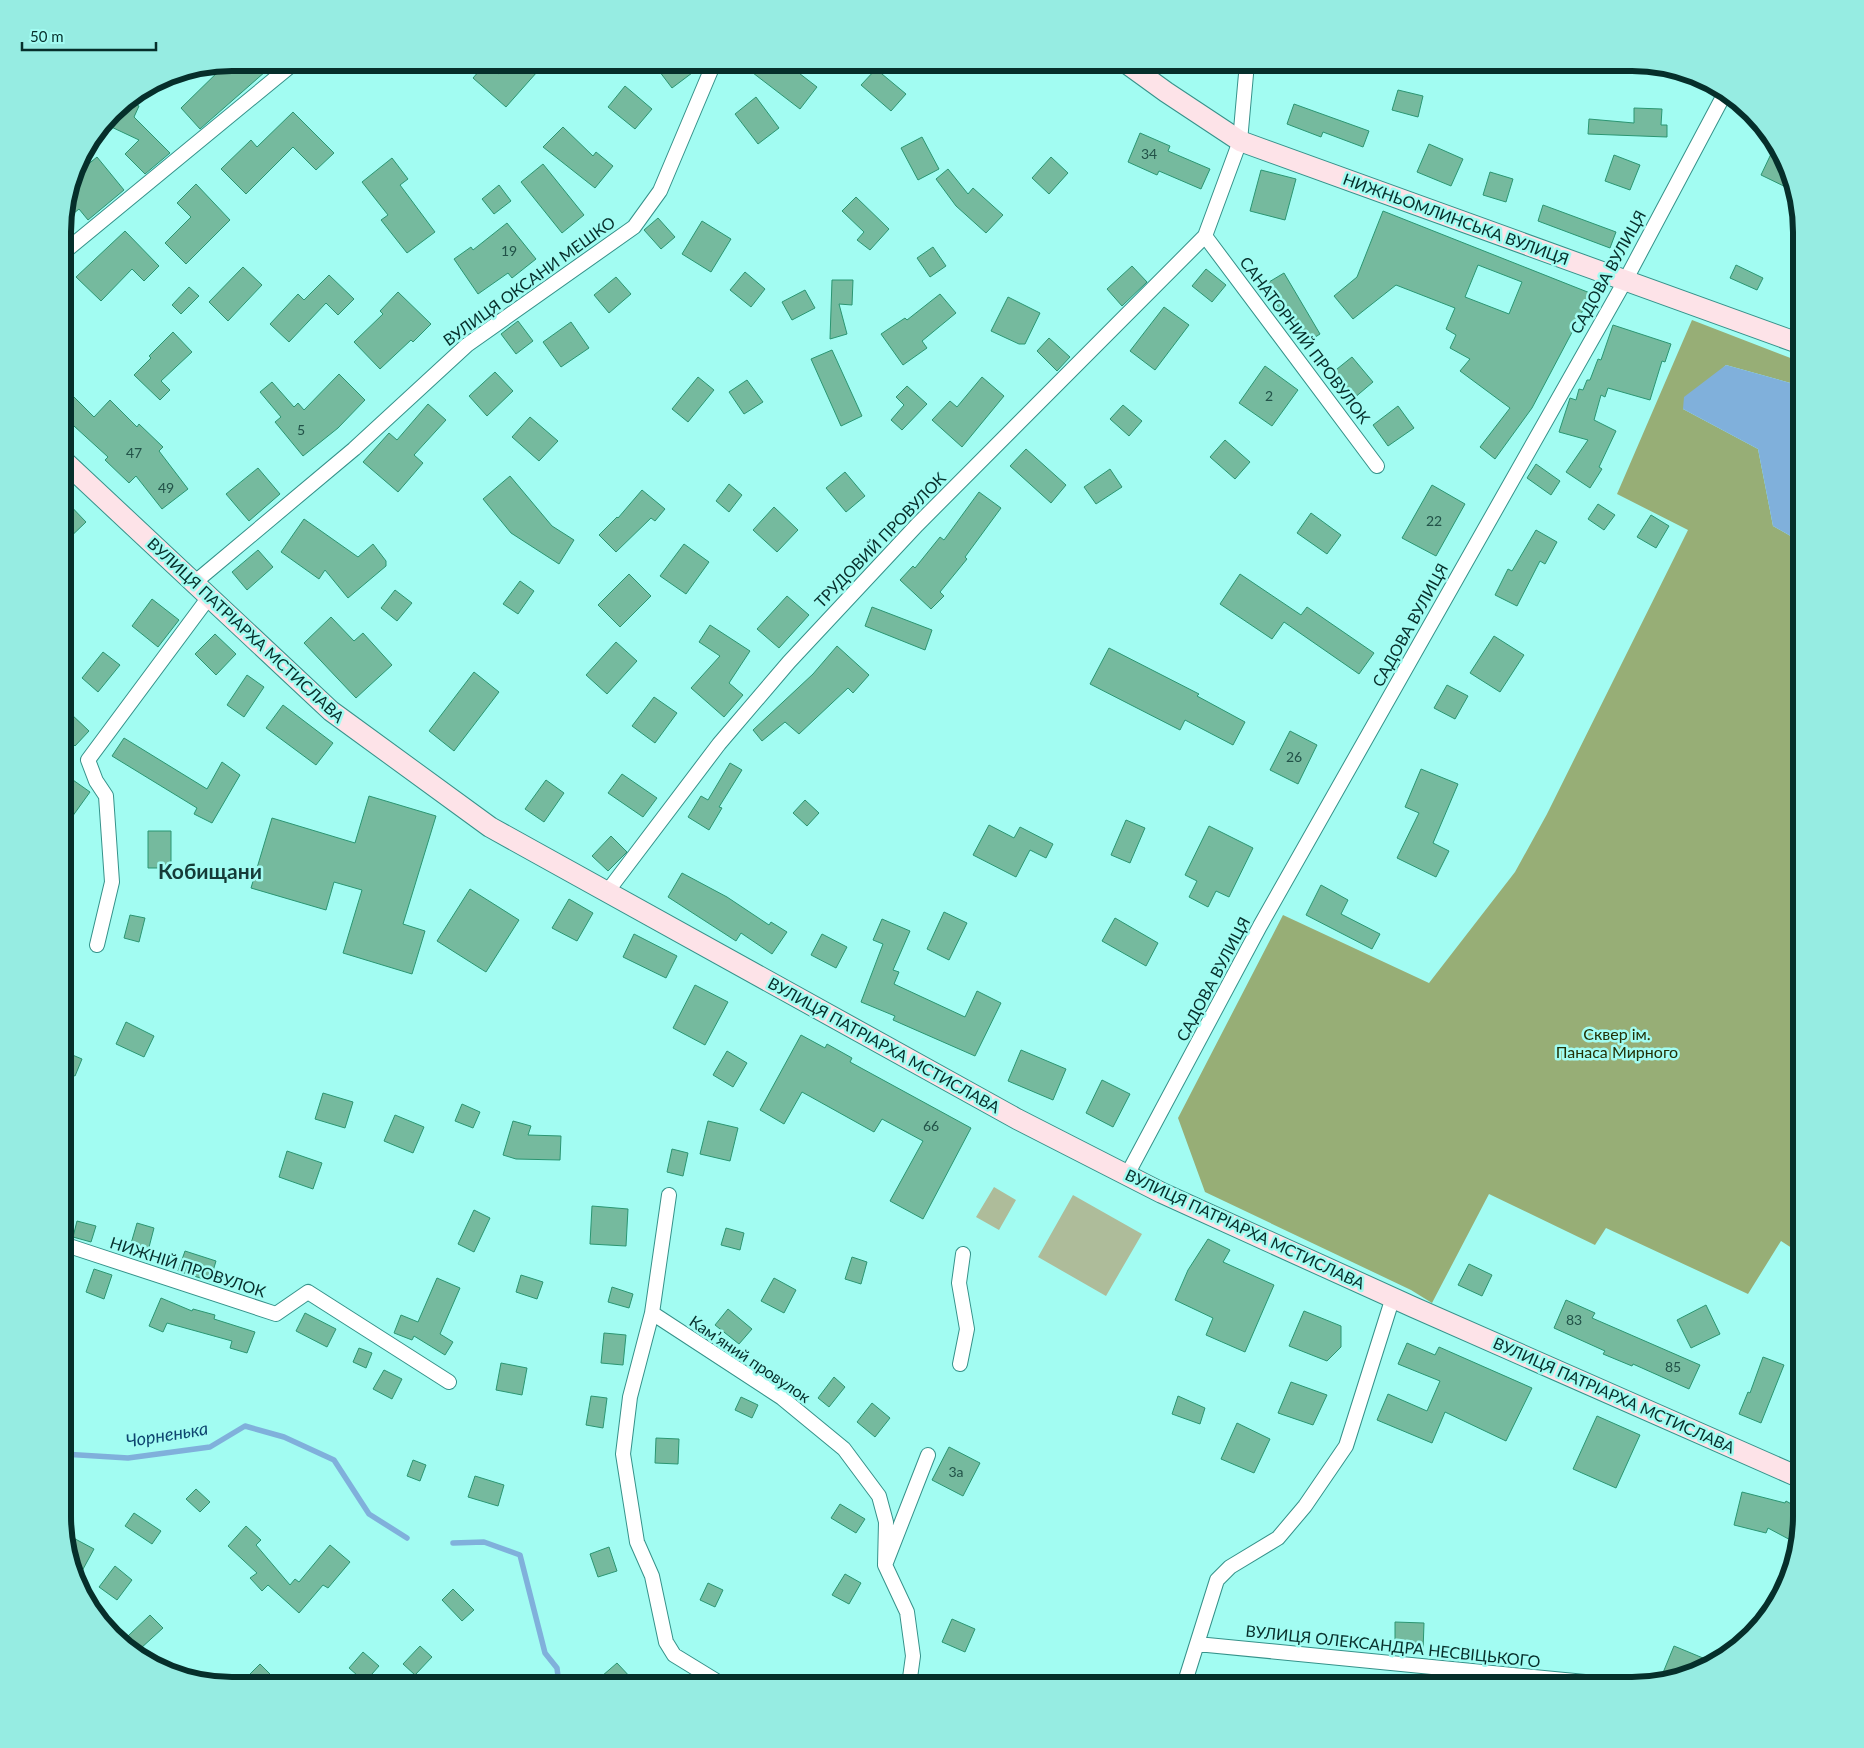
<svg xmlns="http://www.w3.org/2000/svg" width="1864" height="1748" font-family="Lato,sans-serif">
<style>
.green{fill:#aebc9a}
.forest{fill:#97ae76}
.water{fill:#80b0db}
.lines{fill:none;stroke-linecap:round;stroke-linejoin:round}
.stream{stroke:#80b0db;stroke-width:5.5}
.building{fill:#75ba9e;stroke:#2b9672;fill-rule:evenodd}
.minor-casing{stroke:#35928a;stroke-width:16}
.secondary-casing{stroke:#35928a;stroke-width:22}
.minor{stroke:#fff;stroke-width:14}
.secondary{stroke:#fde3e8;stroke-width:20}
.labels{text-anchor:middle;stroke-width:5;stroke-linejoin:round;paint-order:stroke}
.number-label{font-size:14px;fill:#225248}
.street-label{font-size:16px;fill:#062f2b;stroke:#a2fcf2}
.park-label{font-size:16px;fill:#223005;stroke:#a2fcf2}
.water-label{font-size:18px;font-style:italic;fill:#0e456f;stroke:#a2fcf2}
.district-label{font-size:21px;font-weight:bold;fill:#153b38;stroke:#a2fcf2}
.rim{fill:none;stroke:#062f2b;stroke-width:6}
</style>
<rect width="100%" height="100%" fill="#a2fcf2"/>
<path class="green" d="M994,1187L1016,1200L999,1230L976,1217Z
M1073,1195L1142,1234L1106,1296L1038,1257Z"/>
<path class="forest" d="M1692,320L1801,362V386L1726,365L1683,409L1758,449L1773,526L1801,542V1254L1781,1241L1748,1294L1606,1228L1595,1245L1489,1194L1432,1303L1411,1290L1205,1192L1178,1118L1283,915L1429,983L1515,872L1547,814L1688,530L1617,494Z"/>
<path class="water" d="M1726,365L1801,386V542L1773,526L1758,449L1683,409L1684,397Z"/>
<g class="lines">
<path class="stream" d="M63,1454L128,1458L210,1447L245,1426L284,1437L334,1460L369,1514L407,1538
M453,1543L484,1542L520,1555L545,1653L557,1668L559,1685"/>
</g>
<path class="building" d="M232,62L257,63L266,71L200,129L181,108L226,64Z
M486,63L499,74L509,63H545L506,107L473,78Z
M653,63H684L692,73L672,88Z
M740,63H786L817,87L800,109Z
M876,69L906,94L891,111L861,85Z
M625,86L652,109L635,129L608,107Z
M1398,90L1423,96L1418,117L1392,110Z
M756,97L779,128L758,144L735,114Z
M127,100L139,106L134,117L170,153L145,174L125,154L139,140L105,124L120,105Z
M1294,104L1369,131L1363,147L1323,132L1321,137L1287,124Z
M1634,108L1662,109L1661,125H1667V137L1588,134L1589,119L1634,123Z
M293,112L334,153L316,170L293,147L246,194L221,169L251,140L257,147Z
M563,127L593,156L596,152L613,166L595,188L543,147Z
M1140,133L1170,146L1168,151L1210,169L1201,189L1159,171L1157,175L1128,162Z
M922,137L939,169L918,180L901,148Z
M1429,144L1463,159L1451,186L1417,172Z
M1771,154L1785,161L1788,167L1794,191L1761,175Z
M1614,155L1640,165L1630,190L1605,181Z
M97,157L124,190L88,220L79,209L63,222L75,175Z
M1051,157L1068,173L1049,194L1032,178Z
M392,158L408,179L400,185L435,232L407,253L381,220L388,215L362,182Z
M543,164L584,215L562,233L521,182Z
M948,169L968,194L973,188L1003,215L986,233L956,206L936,179Z
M1261,170L1296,179L1285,220L1250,211Z
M1490,172L1513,179L1506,202L1483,195Z
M196,184L230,220L186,264L165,243L191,217L177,203Z
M499,185L511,201L494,214L482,199Z
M856,197L889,229L870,250L857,240L864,232L842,211Z
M1543,205L1616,232L1610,248L1538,221Z
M1383,211L1590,293L1579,319L1532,408L1495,459L1480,447L1510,408L1460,371L1470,359L1450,348L1456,335L1446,329L1455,308L1396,285L1353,319L1334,296L1357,277ZM1478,265L1522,282L1509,314L1465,297Z
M658,218L675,237L661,249L644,230Z
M702,221L731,239L711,272L682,254Z
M507,223L536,259L512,278L508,273L478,294L454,259L471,247L473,250Z
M125,231L159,266L144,281L132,269L101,301L76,277Z
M933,247L946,266L930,277L917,258Z
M1736,265L1763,278L1757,290L1730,278Z
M1132,266L1147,282L1122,306L1107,289Z
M243,267L262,285L228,321L209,302Z
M1206,269L1226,285L1212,302L1192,286Z
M745,272L765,289L751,307L730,290Z
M1284,273L1320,334L1303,345L1264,285Z
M329,275L354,299L338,315L326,303L289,342L270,324L298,294L304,300Z
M616,277L631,294L609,313L594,295Z
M832,280H853L852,305L839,304L847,334L830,339Z
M189,287L199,296L181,314L172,305Z
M805,290L815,308L792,320L782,302Z
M398,292L431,324L413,342L411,340L380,369L354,342L383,314L380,311Z
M940,294L956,313L922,341L927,348L903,365L881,334L905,318L907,320Z
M1008,297L1040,313L1025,344H1019L991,331Z
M1164,307L1189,325L1155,370L1130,351Z
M518,321L533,341L516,354L501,334Z
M571,322L589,348L561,367L543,342Z
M1613,325L1671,344L1665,362L1662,361L1650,400L1608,388L1605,397L1601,395L1594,420L1616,431L1599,467L1602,469L1590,488L1566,472L1588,440L1559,432L1570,398L1576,400L1579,389L1583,390L1587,380H1590L1598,359L1601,360Z
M173,332L192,352L161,381L170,390L160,400L134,375L151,358L149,356Z
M1049,338L1070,357L1057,371L1037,351Z
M832,350L862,416L841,426L811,359Z
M1352,357L1373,382L1353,399L1332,373Z
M1265,366L1298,390L1272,426L1239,403Z
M495,372L513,391L487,416L469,396Z
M339,374L365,400L338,428L303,456L275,422L281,417L260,392L272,382L294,407L298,403L304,410Z
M698,377L714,390L688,422L672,409Z
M982,377L1004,396L962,447L932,420L950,401L957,407Z
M747,380L763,402L744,414L729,392Z
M63,386L94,417L110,400L137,427L139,424L163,447L159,451L188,489L162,509L136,476L129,483L105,460L108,457L63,416Z
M907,386L927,404L902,430L891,420L904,405L896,397Z
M428,404L446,420L414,455L423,463L398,492L363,462L389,433L397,440Z
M1123,405L1142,421L1129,436L1110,419Z
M1398,406L1414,428L1388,446L1373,425Z
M530,417L558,441L539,461L512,437Z
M1225,440L1250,462L1235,479L1210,457Z
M1026,449L1066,485L1051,503L1010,466Z
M1536,464L1560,481L1551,495L1527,478Z
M258,468L280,494L249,521L226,494Z
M1110,469L1122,487L1096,504L1084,487Z
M845,472L865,496L846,512L826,488Z
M510,476L552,526L574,540L559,564L511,533L483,499Z
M729,484L742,495L729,512L716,501Z
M1432,485L1465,504L1436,556L1402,538Z
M642,490L665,509L655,521L651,518L616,552L599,535L617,517L618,518Z
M979,492L1001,508L965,557L967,559L940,592L944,596L931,609L900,580L913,566L915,568L940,537L944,540Z
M63,498L86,522L63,544Z
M1598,504L1615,515L1604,530L1588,519Z
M774,507L798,530L777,552L753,530Z
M1311,513L1341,535L1327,554L1297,533Z
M1651,515L1669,526L1656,548L1637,537Z
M304,519L358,557L373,544L386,561V566L348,598L325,570L319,579L281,552Z
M1536,530L1557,542L1545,564L1540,561L1517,606L1495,595L1508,569L1512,571Z
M684,544L709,562L686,594L660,576Z
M258,550L273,567L247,590L232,572Z
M629,574L651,596L620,627L598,605Z
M1240,574L1301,615L1307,607L1374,653L1359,674L1284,622L1272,639L1220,604Z
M520,581L534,591L518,614L503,604Z
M395,590L412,603L397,621L381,608Z
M787,596L809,615L779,648L757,629Z
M152,599L179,620L158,647L132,626Z
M872,607L932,630L925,650L865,626Z
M331,617L354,641L363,633L392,665L356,698L304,643Z
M710,625L750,651L729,683L743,695L724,717L691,688L720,656L699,642Z
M215,634L236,654L216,675L195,654Z
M1494,636L1524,655L1500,692L1470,673Z
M616,642L637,661L607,694L586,675Z
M837,646L869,675L853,693L848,688L799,734L785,722L762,741L753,730L813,674Z
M1109,648L1199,694L1197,696L1245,722L1233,745L1185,720L1180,730L1090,684Z
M103,652L120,665L98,692L82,678Z
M474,672L499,692L454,751L429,731Z
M247,675L264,687L244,717L227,705Z
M1447,685L1468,696L1455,719L1434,708Z
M654,697L677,713L655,743L632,726Z
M283,705L333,743L316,765L266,728Z
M70,713L89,731L75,746L63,734V721Z
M1290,731L1317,745L1298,784L1270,770Z
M124,738L207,789L222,762L240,775L212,823L194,814L197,808L112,756Z
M730,763L742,770L719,807L722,808L709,830L688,817L701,796L708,800Z
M1421,769L1458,784L1433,843L1449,851L1436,877L1397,858L1419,813L1405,807Z
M622,774L657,798L643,817L608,793Z
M73,780L90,792L72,817L63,810V794Z
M546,780L564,793L544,822L525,809Z
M369,796L436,816L403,924L425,931L412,974L343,953L362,890L334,882L326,910L251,888L272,818L355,843Z
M805,800L819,813L807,826L793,813Z
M1126,820L1145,828L1130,863L1111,855Z
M989,825L1014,838L1020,827L1053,844L1046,858L1030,850L1016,877L973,855Z
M1209,826L1253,848L1229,897L1216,891L1208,907L1189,897L1197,881L1185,875Z
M148,831H171V868H148Z
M611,836L627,852L608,871L592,856Z
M682,873L727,897L769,925L771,922L787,932L772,954L741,933L736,941L668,897Z
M1321,885L1348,900L1341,914L1380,934L1372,949L1306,915Z
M470,889L519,920L486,972L437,941Z
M569,899L593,913L577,941L552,928Z
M944,912L967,923L949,960L927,949Z
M130,915L145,918L139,942L124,938Z
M1115,918L1158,943L1146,966L1102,941Z
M882,919L910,931L893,970L899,972L894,984L965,1017L977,991L1001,1003L975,1056L893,1020L895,1016L861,1002L883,944L873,940Z
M634,934L677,956L666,978L623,957Z
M822,934L847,947L836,968L811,955Z
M695,985L728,1002L705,1045L673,1028Z
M126,1022L154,1036L144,1057L116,1044Z
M801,1035L825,1048L827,1044L852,1058L850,1062L971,1128L923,1219L890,1201L923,1141L882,1119L874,1132L802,1092L784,1124L760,1110Z
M1021,1050L1066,1069L1053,1100L1008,1081Z
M63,1051L82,1059L75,1076L63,1072Z
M727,1051L747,1063L733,1087L713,1075Z
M1102,1080L1130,1094L1113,1127L1086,1113Z
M323,1093L353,1102L345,1128L315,1119Z
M462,1104L480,1112L473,1128L455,1121Z
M395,1115L424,1127L413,1153L384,1141Z
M513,1121L531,1126L528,1135L561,1136L560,1160L516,1159L503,1155Z
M708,1121L738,1128L730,1161L700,1154Z
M672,1149L688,1153L683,1176L667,1172Z
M287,1151L322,1163L313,1189L279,1177Z
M592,1206L628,1209L626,1246L590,1244Z
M474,1210L490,1218L474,1252L458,1244Z
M77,1221L96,1226L91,1242L73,1237Z
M137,1223L154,1228L148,1251L130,1247Z
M726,1228L744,1233L740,1250L721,1245Z
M1208,1239L1230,1250L1223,1262L1274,1285L1245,1352L1206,1335L1213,1318L1175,1300L1188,1270Z
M185,1251L216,1261L210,1281L178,1271Z
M852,1257L867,1262L861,1284L845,1279Z
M1469,1264L1492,1275L1482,1296L1458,1285Z
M94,1269L112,1275L104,1299L86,1292Z
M521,1275L543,1282L537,1299L516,1292Z
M437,1278L460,1288L440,1334L453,1342L445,1355L414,1336L412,1340L394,1333L401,1315L418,1322Z
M774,1278L796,1290L784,1313L761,1301Z
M612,1287L633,1294L629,1308L608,1302Z
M161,1298L192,1311L193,1309L215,1315L214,1319L255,1332L247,1353L230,1348L232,1341L167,1323L163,1332L149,1326Z
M1566,1300L1595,1313L1592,1318L1700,1365L1689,1389L1633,1364L1632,1366L1603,1354L1605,1351L1554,1328Z
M1706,1305L1720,1334L1691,1348L1677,1320Z
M728,1309L752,1329L739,1344L715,1325Z
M1304,1311L1341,1326V1347L1327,1361L1289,1346Z
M305,1313L336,1329L327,1347L296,1331Z
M604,1333L626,1335L623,1365L601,1363Z
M1407,1343L1435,1355L1439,1347L1532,1388L1506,1441L1445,1412L1432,1443L1377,1420L1388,1394L1427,1411L1440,1381L1398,1364Z
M359,1348L372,1353L366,1368L353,1362Z
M1763,1357L1784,1365L1761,1423L1739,1414L1748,1392L1750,1393Z
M501,1363L527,1368L522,1395L496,1390Z
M384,1370L402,1379L392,1399L373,1389Z
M834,1377L845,1387L829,1407L818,1398Z
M1291,1382L1327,1395L1313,1425L1278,1413Z
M591,1396L607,1398L603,1428L586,1425Z
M1178,1396L1205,1408L1200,1424L1172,1414Z
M741,1397L758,1405L752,1418L735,1410Z
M872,1403L890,1418L875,1437L857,1422Z
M1597,1416L1640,1435L1616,1488L1573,1469Z
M1237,1423L1270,1439L1254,1473L1221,1459Z
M656,1438L679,1439L678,1464L655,1463Z
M949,1447L980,1463L963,1496L932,1480Z
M413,1460L426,1465L420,1481L407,1476Z
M475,1476L504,1485L498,1506L468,1497Z
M196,1489L210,1502L200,1512L186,1499Z
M1742,1492L1785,1503L1786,1501L1802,1510L1796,1543L1768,1528L1766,1533L1734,1525Z
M840,1504L865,1519L856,1533L831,1518Z
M134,1513L161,1531L152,1544L125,1526Z
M246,1526L261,1540L256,1545L290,1585L295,1579L299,1582L330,1545L350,1562L328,1588L323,1585L299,1613L268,1585L262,1591L250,1578L257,1573L228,1546Z
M64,1533L94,1549L76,1582V1581Z
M609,1547L617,1571L598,1577L590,1554Z
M115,1566L132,1580L117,1600L99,1587Z
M845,1574L861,1583L849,1604L832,1595Z
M708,1583L723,1590L715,1607L700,1600Z
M453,1589L474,1610L462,1621L442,1600Z
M150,1615L163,1628L140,1649L128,1636Z
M952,1619L975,1629L965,1652L942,1642Z
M1395,1622L1424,1623L1423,1651L1395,1650Z
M420,1646L432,1657L415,1675L403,1664Z
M1674,1646L1703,1658L1697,1673L1660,1680Z
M363,1652L379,1666L365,1682L349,1668Z
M617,1663L632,1679L625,1686H611L602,1676Z
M260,1664L272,1676L263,1686H258L248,1676Z"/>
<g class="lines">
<defs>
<path id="minor" d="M1205,236L1377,466
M63,253L294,63
M194,583L354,449L467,345L634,227L660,191L714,63
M607,892L719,744L789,662L917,525L1205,236L1240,141L1247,63
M97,945L112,882L106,796L96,781L88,760L209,597
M1127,1175L1260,926L1625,281L1725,93
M669,1195L652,1313L630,1397L623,1454L637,1542L652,1576L666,1642L674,1655L723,1685
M63,1244L276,1314L308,1292L449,1382
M652,1313L782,1398L844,1449L879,1496L886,1522L885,1565
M960,1364L967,1329L959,1283L963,1254
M1197,1644L1616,1685
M909,1685L913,1656L907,1612L885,1565L928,1455
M1184,1685L1217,1580L1230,1567L1278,1538L1305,1506L1346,1446L1393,1297"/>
<path id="secondary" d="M1126,63L1166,92L1240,141L1801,344
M63,460L331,711L490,827L1017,1119L1162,1193L1413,1307L1801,1478"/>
</defs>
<use href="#minor" class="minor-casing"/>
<use href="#secondary" class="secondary-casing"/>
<use href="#minor" class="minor"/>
<use href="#secondary" class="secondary"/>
</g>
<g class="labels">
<g class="number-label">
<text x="1149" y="159">34</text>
<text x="509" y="256">19</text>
<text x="1269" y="401">2</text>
<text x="301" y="435">5</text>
<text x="134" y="458">47</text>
<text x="166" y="493">49</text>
<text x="1434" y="526">22</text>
<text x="1294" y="762">26</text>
<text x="931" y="1131">66</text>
<text x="1574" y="1325">83</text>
<text x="1673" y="1372">85</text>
<text x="956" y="1477">3а</text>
</g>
<g class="street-label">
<text transform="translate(1456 219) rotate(20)" y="6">НИЖНЬОМЛИНСЬКА ВУЛИЦЯ</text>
<text transform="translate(1608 272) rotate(-61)" y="6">САДОВА ВУЛИЦЯ</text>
<text transform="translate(529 281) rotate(-36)" y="6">ВУЛИЦЯ ОКСАНИ МЕШКО</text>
<text transform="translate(1305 340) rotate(53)" y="6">САНАТОРНИЙ ПРОВУЛОК</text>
<text transform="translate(880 540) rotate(-46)" y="6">ТРУДОВИЙ ПРОВУЛОК</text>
<text transform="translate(1410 625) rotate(-61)" y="6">САДОВА ВУЛИЦЯ</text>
<text transform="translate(246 630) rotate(43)" y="6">ВУЛИЦЯ ПАТРІАРХА МСТИСЛАВА</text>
<text transform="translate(1213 979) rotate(-62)" y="6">САДОВА ВУЛИЦЯ</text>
<text transform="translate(884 1045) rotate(29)" y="6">ВУЛИЦЯ ПАТРІАРХА МСТИСЛАВА</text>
<text transform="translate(1245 1229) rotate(25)" y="6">ВУЛИЦЯ ПАТРІАРХА МСТИСЛАВА</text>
<text transform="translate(188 1267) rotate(18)" y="6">НИЖНІЙ ПРОВУЛОК</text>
<text transform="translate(750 1359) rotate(34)" y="6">Камʼяний провулок</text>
<text transform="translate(1614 1395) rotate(24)" y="6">ВУЛИЦЯ ПАТРІАРХА МСТИСЛАВА</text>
<text transform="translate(1393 1646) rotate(6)" y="6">ВУЛИЦЯ ОЛЕКСАНДРА НЕСВІЦЬКОГО</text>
</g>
<g class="park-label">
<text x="1617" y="1040">Сквер ім.<tspan x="1617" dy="18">Панаса Мирного</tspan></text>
</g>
<g class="water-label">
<text transform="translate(167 1435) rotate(-9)" y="6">Чорненька</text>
</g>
<g class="district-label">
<text x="210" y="879">Кобищани</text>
</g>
</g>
<path d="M0 0H1864V1748H0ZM232 71H1632A161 161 0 0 1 1793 232V1516A161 161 0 0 1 1632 1677H232A161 161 0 0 1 71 1516V232A161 161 0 0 1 232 71Z" fill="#96ece2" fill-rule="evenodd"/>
<path class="rim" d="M232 71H1632A161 161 0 0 1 1793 232V1516A161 161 0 0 1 1632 1677H232A161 161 0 0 1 71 1516V232A161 161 0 0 1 232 71Z"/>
<path d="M22 42v8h134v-8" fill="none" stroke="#062f2b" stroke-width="2.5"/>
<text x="30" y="42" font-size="15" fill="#062f2b" stroke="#a2fcf2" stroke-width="4" paint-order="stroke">50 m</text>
</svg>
